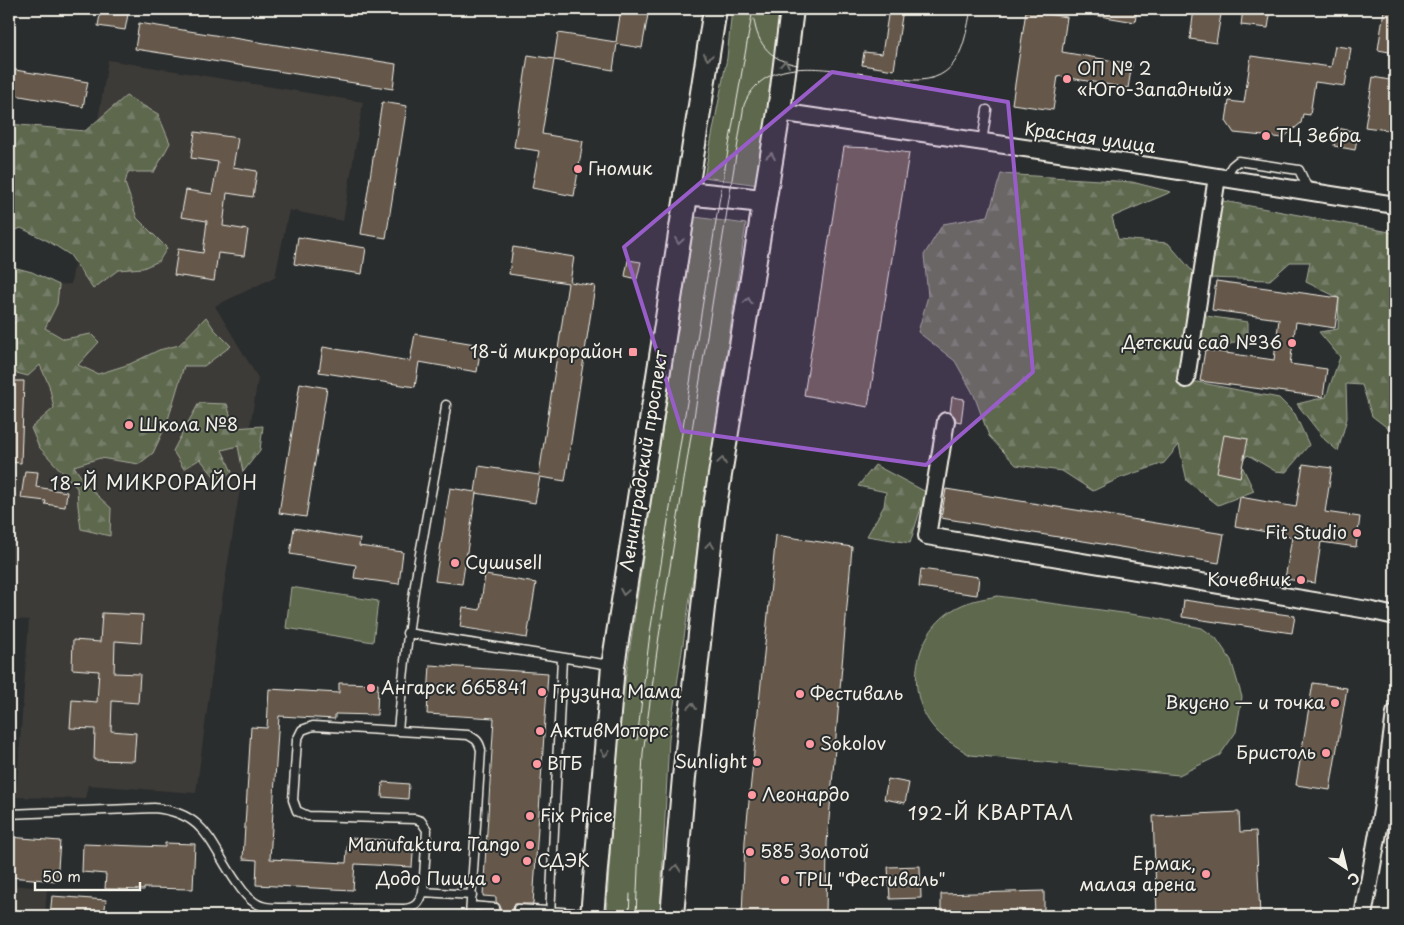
<svg xmlns="http://www.w3.org/2000/svg" width="1404" height="925" font-family="'Playpen Sans',sans-serif">
<style>
.built{fill:#3c3a37}
.grass{fill:#5d674e;stroke:#a8ac9b}
.forest{fill:url(#forest-firs);stroke:#a8ac9b}
.building{fill:#65584c;stroke:#f4f1e8}
.lines{fill:none;stroke-linecap:round;stroke-linejoin:round}
.lane-casing{stroke:#f4f1e8;stroke-width:11}
.street-casing{stroke:#f4f1e8;stroke-width:20}
.secondary-casing{stroke:#f4f1e8;stroke-width:26}
.lane{stroke:#2a2d2e;stroke-width:8}
.street{stroke:#2a2d2e;stroke-width:16}
.secondary{stroke:#2a2d2e;stroke-width:22}
.tram{stroke:#f4f1e8;stroke-width:1}
.oneway{stroke:#71726f}
.marked{fill:#995dc9;fill-opacity:0.2;stroke:#995dc9;stroke-width:4;stroke-linejoin:round}
.poi-dot{fill:#ff9aa2;stroke:#2a2d2e;stroke-width:2}
.labels{text-anchor:middle;stroke-width:4;stroke-linejoin:round;paint-order:stroke}
.poi-label{font-size:18px;fill:#f4f1e8;stroke:#2a2d2e;text-anchor:start}
.street-label{font-size:18px;fill:#f4f1e8;stroke:#2a2d2e}
.neighbourhood-label{font-size:19px;letter-spacing:1px;fill:#f4f1e8;stroke:#2a2d2e}
</style>
<defs>
<pattern id="forest-firs" width="22" height="20" patternUnits="userSpaceOnUse" patternTransform="scale(1.25)"><rect width="22" height="20" fill="#5d674e"/><path d="M5 1l3.5 6h-7zM16 11l3.5 6h-7z" fill="#757d68"/></pattern>
</defs>
<rect width="100%" height="100%" fill="#2a2d2e"/>
<filter id="ink" filterUnits="userSpaceOnUse"><feTurbulence type="fractalNoise" baseFrequency=".02" numOctaves="2"/><feDisplacementMap in="SourceGraphic" scale="10" xChannelSelector="R" yChannelSelector="G"/><feConvolveMatrix kernelMatrix="1 2 1 2 8 2 1 2 1" color-interpolation-filters="sRGB"/></filter>
<g filter="url(#ink)">
<path class="built" d="M108,60L363,102L343,221L289,210L275,277L215,306L258,378L220,612L196,793L88,785L85,799L16,797L29,620L9,619V288L71,284Z
M9,885L47,888L45,916H9Z"/>
<path class="grass" d="M732,9H780L758,185L704,177L727,58Z
M695,217L746,224L669,738L660,916H606L618,730L648,523Z
M291,587L378,601L373,642L286,628Z
M998,596L1152,617L1202,628L1216,638L1231,660L1242,697L1236,732L1220,755L1179,775L970,755C956,746 941,738 931,724C905,689 915,635 951,611C966,601 981,599 998,596Z"/>
<path class="forest" d="M126,96L158,114L170,143L154,172H128L125,183L137,218L167,248L159,261L143,268L118,270L93,289L70,255L48,241L21,228L9,233V124L85,131Z
M1001,174L1132,182L1171,192L1112,217L1118,239L1168,243L1204,285L1206,316L1248,322V335L1221,349L1194,347L1192,381L1279,398L1295,414L1309,445L1286,472L1275,471L1248,455L1240,462L1254,491L1218,505L1187,481L1179,445L1164,463L1120,478L1093,491L1062,471L1016,465L989,436L974,395L955,361L918,332L928,296L924,255L943,224L988,216Z
M1218,200L1395,233V429H1389L1372,416L1362,385L1346,384L1347,418L1338,451L1325,440L1297,404L1326,397L1340,357L1319,332L1338,329L1339,298L1306,282L1310,262H1290L1270,280L1207,278Z
M9,266L32,272L59,285L57,304L45,328L64,339L91,334L99,342L78,365L98,374L130,364L159,350L179,345L206,317L214,329L231,346L204,366H184L167,423L153,453L139,464L100,458L74,466L87,486L111,508L110,536L81,529L78,506L77,488L39,447L31,428L54,408L49,385L40,365L28,376L9,371V325L17,321L12,299L9,298Z
M199,403L227,404L234,428L263,426L260,450L243,472L238,446L222,450L232,472L217,480L200,459L184,469L173,451L186,426Z
M875,465L926,492L910,543L867,536L884,506L886,492L858,486Z"/>
<path class="building" d="M101,9H129L125,30L98,26Z
M621,9H649L642,48L617,44L613,70L554,60L542,134L583,141L574,196L532,188L539,151L514,147L528,55L554,59L558,33L616,42Z
M889,9H903L894,70L862,65L864,52L882,54Z
M1094,9H1137L1135,22L1094,15Z
M1194,9H1222L1216,43L1190,39Z
M1243,9H1271L1268,28L1241,25Z
M1384,10L1395,12V53L1378,50Z
M1026,11L1067,17L1062,52L1132,64L1128,88L1058,76L1053,110L1012,104Z
M139,23L396,64L393,89L135,49Z
M1335,46L1351,48L1345,86L1315,82L1310,115L1303,114L1301,123L1283,138L1234,133L1226,121L1229,101L1244,103L1251,56L1331,67Z
M9,69L88,82L83,107L9,94Z
M1373,77L1395,81V131L1365,127Z
M382,102L407,106L386,238L361,234Z
M1337,128L1358,132L1355,150L1334,146Z
M195,132L238,138L233,167L257,171L253,197L227,193L223,226L248,230L244,256L218,253L214,281L174,275L178,249L203,253L207,221L181,217L186,190L212,194L218,162L191,158Z
M844,147L877,148L909,153L868,407L804,395Z
M298,237L366,248L362,274L294,264Z
M513,247L574,257L570,282L595,286L565,481L540,477L535,503L476,493L462,584L435,581L450,488L475,492L479,466L539,475L568,283L509,274Z
M628,260L641,262L637,279L625,276Z
M1216,281L1339,298L1335,328L1296,322L1290,364L1327,369L1323,397L1200,381L1205,350L1274,360L1279,319L1212,310Z
M415,334L481,345L477,372L419,362L415,387L319,372L323,347L410,361Z
M9,381H24L21,463L9,462Z
M300,383L327,388L306,517L279,513Z
M952,397L964,399L961,422L956,421L955,417L950,412Z
M1224,435L1248,439L1240,477L1217,472Z
M1303,464L1332,468L1325,512L1360,517L1356,547L1321,542L1315,583L1285,579L1292,537L1235,526L1240,497L1296,507Z
M25,471L38,472L36,487L67,492L65,507L45,504L46,501L21,498Z
M946,489L1224,534L1219,563L941,518Z
M294,528L360,539L359,546L403,552L399,584L354,578L356,565L290,554Z
M776,535L852,547L827,843L826,916H742L745,841Z
M921,569L979,577L977,595L919,587Z
M485,575L536,583L527,638L460,627L463,607L480,610Z
M1184,600L1295,616L1292,633L1182,617Z
M102,613L143,615L141,643L115,641L114,673L140,674L138,703L112,701L111,731L136,733L134,761L94,760L95,729L70,728L72,700L97,702L99,671L72,669L73,640L100,642Z
M430,665L548,673L533,904H515L513,911L518,916H495V914L499,912L501,908L499,904L496,902V897L483,896L494,718L427,714Z
M339,683L378,684L377,715L335,714V719L279,716L270,859L346,863L348,838L414,841L412,867L355,864L353,890L256,885L257,860L243,859L251,727L267,728L269,689L339,693Z
M1313,683L1347,688L1330,790L1296,785Z
M888,779L909,783L905,803L884,799Z
M383,782L409,784L408,799L382,797Z
M1239,812L1240,832L1256,831L1260,916H1157L1153,816Z
M9,837L60,841L57,881L9,877Z
M165,843L195,844L193,889L144,888V890L105,889L106,874L82,872L83,844L165,847Z
M920,866L921,898L890,899L888,867Z
M1044,891V916H941V894Z
M52,896L106,900L104,916H50Z"/>
<g class="lines">
<defs>
<path id="lane" d="M982,142L987,110
M1225,178L1232,166L1238,161L1299,170L1309,191
M407,633L610,665
M398,731C404,663 411,599 424,532C431,489 441,448 446,405
M9,814L154,808C207,813 210,845 237,883C243,892 251,903 262,906C272,910 300,907 312,908L311,916
M423,892L472,895
M471,906L495,908
M312,908L404,909C415,908 420,903 423,892L427,830L421,821L415,819L308,816L297,811L293,800L297,740L302,730L313,726L468,735C476,739 479,741 481,750L470,916
M518,909L590,914
M550,916L562,658"/>
<path id="street" d="M779,112L1148,166L1395,205
M1186,379L1217,177
M946,421L927,536L1368,610L1395,616
M1363,916L1383,805L1395,713"/>
<path id="secondary" d="M686,193L763,201
M592,916L613,666L715,9
M672,916L684,777L713,518L779,112L792,9"/>
</defs>
<use href="#lane" class="lane-casing"/>
<use href="#street" class="street-casing"/>
<use href="#secondary" class="secondary-casing"/>
<use href="#lane" class="lane"/>
<use href="#street" class="street"/>
<use href="#secondary" class="secondary"/>
<path class="tram" d="M754,19C757,45 772,61 798,65
M637,740L650,633L719,202L753,9
M629,916L630,894
M636,916L643,753L659,636L744,105C762,60 812,67 851,72C871,75 892,78 912,80C959,82 964,46 971,9"/>
</g>
<defs><path id="oneway-chevron" d="M-2-3.5L2.5 0L-2 3.5" fill="none" stroke-width="1.6" stroke-linecap="round" stroke-linejoin="round" transform="scale(1.25)"/></defs>
<g class="oneway">
<use href="#oneway-chevron" transform="translate(708 57) rotate(99)"/>
<use href="#oneway-chevron" transform="translate(785 64) rotate(-83)"/>
<use href="#oneway-chevron" transform="translate(771 156) rotate(-80)"/>
<use href="#oneway-chevron" transform="translate(679 241) rotate(99)"/>
<use href="#oneway-chevron" transform="translate(748 301) rotate(-81)"/>
<use href="#oneway-chevron" transform="translate(722 461) rotate(-81)"/>
<use href="#oneway-chevron" transform="translate(710 545) rotate(-84)"/>
<use href="#oneway-chevron" transform="translate(624 592) rotate(99)"/>
<use href="#oneway-chevron" transform="translate(692 706) rotate(-84)"/>
<use href="#oneway-chevron" transform="translate(605 753) rotate(95)"/>
<use href="#oneway-chevron" transform="translate(676 868) rotate(-85)"/>
</g>
</g>
<path class="marked" d="M832,72L1008,102L1033,372L926,465L682,431L624,247Z"/>
<g class="poi-dot">
<circle cx="1067" cy="79" r="5"/>
<circle cx="1266" cy="136" r="5"/>
<circle cx="578" cy="169" r="5"/>
<circle cx="1292" cy="343" r="5"/>
<rect x="628" y="347" width="10" height="10" rx="2.5"/>
<circle cx="129" cy="425" r="5"/>
<circle cx="1357" cy="533" r="5"/>
<circle cx="455" cy="563" r="5"/>
<circle cx="1301" cy="580" r="5"/>
<circle cx="371" cy="688" r="5"/>
<circle cx="542" cy="692" r="5"/>
<circle cx="800" cy="694" r="5"/>
<circle cx="1335" cy="703" r="5"/>
<circle cx="540" cy="731" r="5"/>
<circle cx="810" cy="744" r="5"/>
<circle cx="1326" cy="753" r="5"/>
<circle cx="757" cy="762" r="5"/>
<circle cx="537" cy="764" r="5"/>
<circle cx="752" cy="795" r="5"/>
<circle cx="530" cy="816" r="5"/>
<circle cx="530" cy="845" r="5"/>
<circle cx="750" cy="852" r="5"/>
<circle cx="527" cy="861" r="5"/>
<circle cx="1206" cy="874" r="5"/>
<circle cx="496" cy="879" r="5"/>
<circle cx="785" cy="880" r="5"/>
</g>
<g class="labels">
<g class="poi-label">
<text x="1077" y="75">ОП № 2<tspan x="1077" dy="21">«Юго-Западный»</tspan></text>
<text x="1276" y="142">ТЦ Зебра</text>
<text x="588" y="175">Гномик</text>
<text x="1282" y="349" text-anchor="end">Детский сад №36</text>
<text x="623" y="358" text-anchor="end">18-й микрорайон</text>
<text x="139" y="431">Школа №8</text>
<text x="1347" y="539" text-anchor="end">Fit Studio</text>
<text x="465" y="569">Сушиsell</text>
<text x="1291" y="586" text-anchor="end">Кочевник</text>
<text x="381" y="694">Ангарск 665841</text>
<text x="552" y="698">Грузина Мама</text>
<text x="810" y="700">Фестиваль</text>
<text x="1325" y="709" text-anchor="end">Вкусно — и точка</text>
<text x="550" y="737">АктивМоторс</text>
<text x="820" y="750">Sokolov</text>
<text x="1316" y="759" text-anchor="end">Бристоль</text>
<text x="747" y="768" text-anchor="end">Sunlight</text>
<text x="547" y="770">ВТБ</text>
<text x="762" y="801">Леонардо</text>
<text x="540" y="822">Fix Price</text>
<text x="520" y="851" text-anchor="end">Manufaktura Tango</text>
<text x="760" y="858">585 Золотой</text>
<text x="537" y="867">СДЭК</text>
<text x="1196" y="870" text-anchor="end">Ермак,<tspan x="1196" dy="21">малая арена</tspan></text>
<text x="486" y="885" text-anchor="end">Додо Пицца</text>
<text x="795" y="886">ТРЦ "Фестиваль"</text>
</g>
<g class="street-label">
<text transform="translate(1090 138) rotate(8)" y="6">Красная улица</text>
<text transform="translate(644 461) rotate(-81)" y="6">Ленинградский проспект</text>
</g>
<g class="neighbourhood-label">
<text x="154" y="490">18-Й МИКРОРАЙОН</text>
<text x="991" y="820">192-Й КВАРТАЛ</text>
</g>
</g>
<rect width="1404" height="925" fill="none" stroke="#2a2d2e" stroke-width="30"/>
<rect x="15" y="15" width="1374" height="895" fill="none" stroke="#f4f1e8" stroke-width="2" filter="url(#ink)"/>
<g transform="translate(1346 868) rotate(145)" stroke="#2a2d2e" stroke-width="4" paint-order="stroke">
<path d="M0-4L9 19L0 12L-9 19Z" fill="#f4f1e8"/>
<text y="-8" font-size="14" font-weight="bold" text-anchor="middle" fill="#f4f1e8">С</text>
</g>
<path d="M35 882v8h105v-8" fill="none" stroke="#f4f1e8" stroke-width="2.5"/>
<text x="42" y="882" font-size="15" fill="#f4f1e8" stroke="#2a2d2e" stroke-width="4" paint-order="stroke">50 m</text>
</svg>
